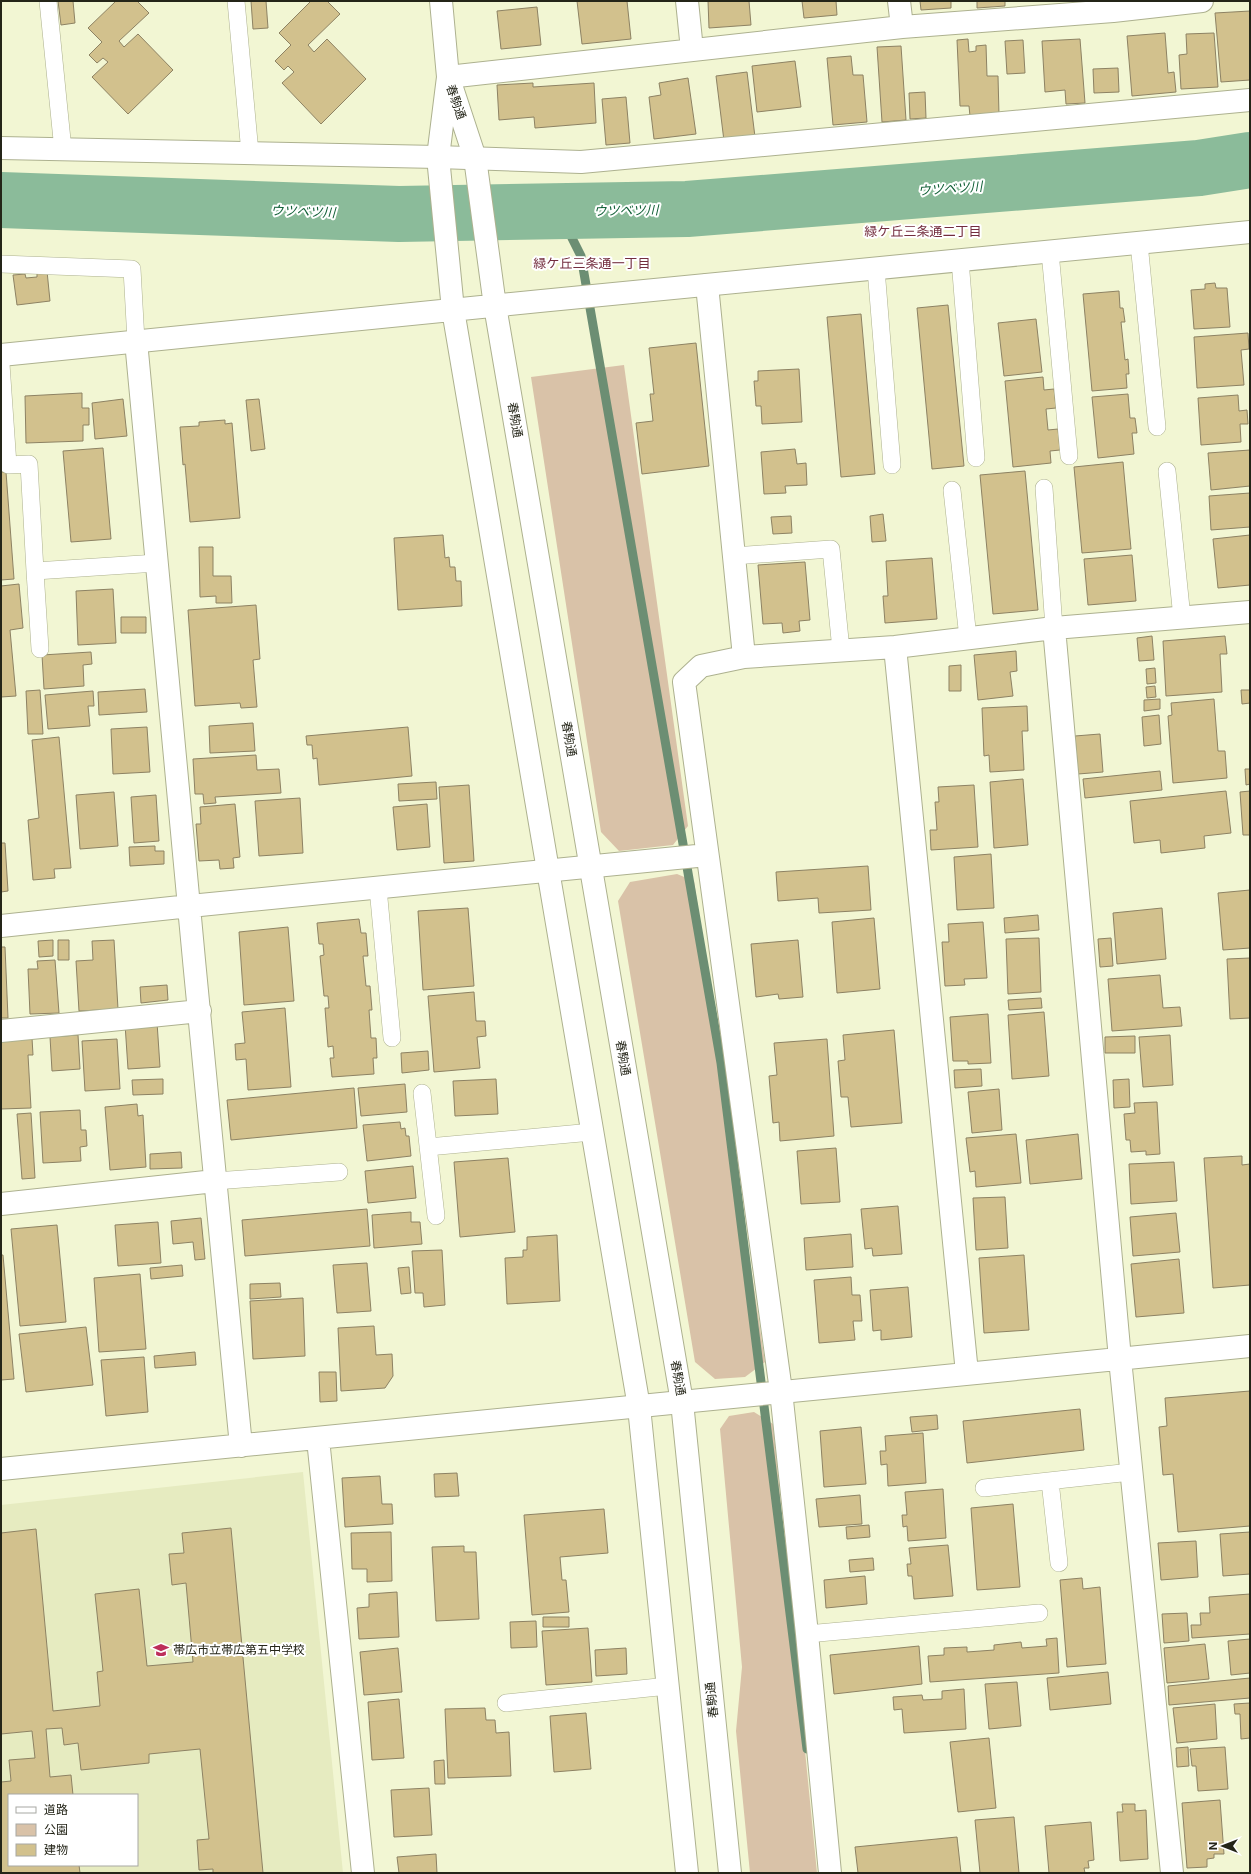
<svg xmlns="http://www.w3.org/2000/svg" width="1251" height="1874" font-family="Inter,'Noto Sans JP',sans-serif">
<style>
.built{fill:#e6ebc0;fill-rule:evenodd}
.green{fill:#d9c2a8}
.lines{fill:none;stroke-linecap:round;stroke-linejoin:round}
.stream{stroke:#6c8e73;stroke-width:9}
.river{stroke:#8bbb9a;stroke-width:56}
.building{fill:#d2c18d;stroke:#8d8263}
.service-casing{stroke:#adb18f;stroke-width:18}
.minor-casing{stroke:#adb18f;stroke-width:24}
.tertiary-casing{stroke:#adb18f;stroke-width:24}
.service{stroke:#fff;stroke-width:17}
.minor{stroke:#fff;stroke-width:22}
.tertiary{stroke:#fff;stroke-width:22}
.labels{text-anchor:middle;stroke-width:4;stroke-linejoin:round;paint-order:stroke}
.street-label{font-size:12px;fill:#242518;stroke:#fff}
.poi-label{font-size:12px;fill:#242518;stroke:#fff;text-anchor:start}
.water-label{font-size:13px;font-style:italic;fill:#105f36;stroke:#fff}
.neighbourhood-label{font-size:13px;fill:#732d3e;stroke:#fff}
</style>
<rect width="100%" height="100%" fill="#f2f6d3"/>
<path class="built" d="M303,1472L343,1873H1V1505ZM9,1795H137V1865H9Z"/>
<path class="green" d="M624,365L688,826L673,845L619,851L601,832L531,377Z
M677,874L694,881L765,1362L745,1377L715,1379L695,1362L618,901L630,882Z
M754,1412L773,1424L817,1873H750L736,1731L742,1667L720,1429L729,1416Z"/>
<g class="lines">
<path class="stream" d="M559,212L581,256L721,1063L807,1749"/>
<path class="river" d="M1,200L399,214L687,209L1199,168L1250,160"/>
</g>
<path class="building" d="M58,1H73L75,23L61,25Z
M116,1H137L149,13L119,41L124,47L138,34L173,70L128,114L92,77L108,62L103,58L97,63L89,55L102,42L88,28Z
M251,1H266L268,28L253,29Z
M311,1H327L340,14L308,45L314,52L327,39L366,79L321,124L282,83L294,72L288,66L284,70L275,61L291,45L279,33Z
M577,1H627L631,39L582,44Z
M708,1H749L751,25L709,28Z
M802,1H836L837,15L804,18Z
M920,1H951V8L921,10Z
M977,1H1005V6L977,8Z
M537,7L541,45L501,49L497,11Z
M1250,11V80L1221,82L1215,13Z
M1165,33L1168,73L1174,72L1176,92L1132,96L1127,36Z
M1214,33L1218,87L1181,89L1179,55L1187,54L1186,34Z
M968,39L969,52L976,51V46L986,45L987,76H998L999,115L970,116L969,106H960L957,40Z
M1080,39L1085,103L1066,104L1065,90L1045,92L1042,41Z
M1023,40L1025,73L1007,74L1005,41Z
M901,46L906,120L882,122L877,47Z
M851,56L853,75H863L867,122L833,125L827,58Z
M795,61L801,107L757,112L752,66Z
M1118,68L1119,92L1094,93L1093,69Z
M747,72L755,137L724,141L716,76Z
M688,78L696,134L654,139L649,97L661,95L659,83Z
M533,83V87L594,83L596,123L535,128L534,117L499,120L497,85Z
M925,92L926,118L910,119L909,93Z
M626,97L630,143L606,145L602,99Z
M47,271L50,301L17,305L13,275L25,274L26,278L37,277V273Z
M1215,283L1216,288H1227L1230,327L1194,329L1191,290L1205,289V284Z
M1119,291L1120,308H1123L1125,322H1121L1125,360L1128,359L1129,374H1126L1127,388L1092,391L1083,294Z
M948,305L964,466L932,469L917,308Z
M861,314L875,474L841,477L827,317Z
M1036,319L1042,372L1004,376L998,323Z
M1248,333L1249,349L1241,350L1244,385L1197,388L1194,337Z
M696,343L709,466L642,474L636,423L653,421L650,394H654L649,348Z
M799,369L802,422L762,424L761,406H756L754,381H758V371Z
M1043,377L1044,390L1054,389L1056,408L1046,409L1048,430L1058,429L1060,450L1050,451L1051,463L1013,467L1005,381Z
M82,393V408H89V425H83V441L26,443L25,396Z
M1128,394L1130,418H1135L1137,433H1132L1134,454L1098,458L1092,397Z
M1238,395L1239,411L1247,410L1248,424H1240L1241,442L1201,445L1198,398Z
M123,399L127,436L95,439L92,403Z
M259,399L265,449L251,451L246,400Z
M225,420V424L232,423L240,518L190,522L185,464L183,465L180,427L199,426V422Z
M103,448L111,539L71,542L63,451Z
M795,449L797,464L806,463L807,485L785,486L786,493L764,494L761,452Z
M1250,450V486L1211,490L1208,453Z
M1123,462L1131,549L1082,553L1074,467Z
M1025,471L1038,610L993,614L980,475Z
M1,472H6L14,579L1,580Z
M1250,493V527L1211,530L1209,496Z
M883,514L886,541L872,542L870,516Z
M791,516L792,533L773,534L771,517Z
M443,535L445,558L449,557L450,567H455L456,581H461L462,606L398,610L394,538Z
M1250,535V585L1218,588L1213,539Z
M199,547H213V576H231L232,603H216V596L200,597Z
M1132,555L1136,601L1088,605L1084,559Z
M932,558L937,619L885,623L883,596H888L886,561Z
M805,562L810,620L799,621L800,631L783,633L782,623L763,624L758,565Z
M19,584L23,628L10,630L16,696L1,697V586Z
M113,589L116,643L78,645L76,591Z
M256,605L260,659L253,660L257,707L241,708L240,703L195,706L188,610Z
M121,617H146V633H121Z
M1152,636L1154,660L1139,661L1137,638Z
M1225,636L1227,654H1220L1222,692L1166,696L1163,641Z
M1016,651L1017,671L1010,672L1013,696L978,700L974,655Z
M91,652L92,664L83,665L84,686L44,689L42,655Z
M961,665V691H949V666Z
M1155,668L1156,683L1147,684L1146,669Z
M1155,686L1156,697L1147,698L1146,687Z
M145,689L147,712L99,715L98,692Z
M40,690L43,734H28L26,691Z
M1241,690H1250V703L1242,704Z
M93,691L94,706H88L90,726L48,729L45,695Z
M1160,699V709L1144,711V700Z
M1214,699L1218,751H1225L1227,778L1173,783L1168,716L1172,715L1171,703Z
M1027,706L1028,731H1022L1024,770L990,772L989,755L984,756L982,708Z
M1159,715L1161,744L1144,746L1142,717Z
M253,723L255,751L210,753L209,726Z
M147,727L150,772L113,774L111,729Z
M408,727L412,776L319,785L317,758L313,759L312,745H307L306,736Z
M1100,734L1103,772L1078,774L1075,736Z
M59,737L71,868L54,869L55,878L33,880L28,820L39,818L32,740Z
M256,755L257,770L279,769L281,793L215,797L216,803L204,804L203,794H195L193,759Z
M1245,769H1250V784L1246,785Z
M1160,771L1162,790L1085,798L1083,779Z
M1023,779L1028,845L994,848L990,782Z
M436,782L437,799L399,801L398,784Z
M469,785L474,861L444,863L439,787Z
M974,785L978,847L931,850L930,830H937L935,802H939L938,787Z
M1226,791L1231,833L1204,836L1205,848L1161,853L1160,840L1134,843L1130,801Z
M1250,791V835H1243L1240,792Z
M114,792L118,846L80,849L76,795Z
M156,795L159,841L134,843L131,797Z
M300,798L303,853L259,856L255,801Z
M235,804L240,857L233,858L234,868L220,869L219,860L199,861L196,824H201L200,807Z
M427,804L430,847L397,850L393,807Z
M1,843H5L8,891L1,892Z
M155,846V851H164V864L130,866L129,847Z
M991,854L994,908L957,910L954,857Z
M868,866L871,910L819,913L818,898L778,901L776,872Z
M1250,890V948L1223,950L1218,893Z
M468,908L474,986L423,990L418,911Z
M1162,908L1166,959L1117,964L1113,913Z
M1038,915L1039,930L1005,933L1004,918Z
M874,918L880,989L837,993L832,922Z
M359,919L361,933H366L368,956H363L366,986H370L372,1010H369L371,1038H376L377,1058H373L374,1074L332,1077L330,1058H334L333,1046L328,1047L325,1008H329L328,996H324L320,956L324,955L323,944H319L317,923Z
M983,922L987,978L964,979L965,985L945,986L942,942H949L948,924Z
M288,927L294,1001L244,1005L239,932Z
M1039,938L1041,992L1008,994L1006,939Z
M1111,938L1113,966L1100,967L1098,939Z
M53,940V956L39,957L38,941Z
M58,940H69V960H58Z
M114,940L118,1009L79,1011L76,961L93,960L92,941Z
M798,940L803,997L779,999L778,994L756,997L751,944Z
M1,947H5L8,1018H1Z
M1250,958V1018L1230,1019L1227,959Z
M55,960L59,1013L30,1014L28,969H38L37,961Z
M1160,975L1163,1008L1180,1007L1182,1026L1112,1031L1108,979Z
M167,985L168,1000L141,1003L140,987Z
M474,992L476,1021H485L486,1036L477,1037L480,1068L434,1072L428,996Z
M1041,998L1042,1008L1009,1010L1008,1000Z
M285,1008L291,1087L248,1090L246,1059L236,1060L235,1044L245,1043L242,1012Z
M1044,1012L1049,1076L1012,1079L1008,1015Z
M988,1014L991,1063L968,1064V1061H953L950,1017Z
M157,1022L160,1067L128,1069L125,1024Z
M894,1030L902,1123L851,1127L848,1097H841L838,1061L845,1060L843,1035Z
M78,1035L80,1069L52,1071L50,1037Z
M1170,1035L1173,1085L1143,1087L1139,1037Z
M1135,1036V1053H1105V1037Z
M32,1038L33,1055H28L31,1108L1,1109V1040Z
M117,1039L120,1089L85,1091L82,1041Z
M827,1039L834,1136L780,1141L779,1122L773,1123L769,1076L777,1075L774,1043Z
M428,1051L429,1070L402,1073L401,1053Z
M981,1069L982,1086L955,1088L954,1070Z
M163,1079V1094L133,1095L132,1080Z
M496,1079L498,1114L455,1116L453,1081Z
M1129,1079L1130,1107L1114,1108L1113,1080Z
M405,1084L407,1112L361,1116L358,1088Z
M354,1088L357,1128L231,1140L227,1100Z
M999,1089L1002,1130L972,1133L968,1092Z
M1157,1102L1160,1154L1146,1155V1151L1131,1152L1130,1140H1126L1124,1114L1135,1113L1134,1103Z
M137,1104L138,1116L143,1115L146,1167L110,1170L105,1107Z
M80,1110L81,1130H86L87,1146L80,1147L81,1161L43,1163L40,1112Z
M31,1113L35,1178L22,1179L17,1114Z
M400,1122L401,1129L405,1128L406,1136H409L411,1156L367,1161L363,1125Z
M1016,1134L1021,1183L976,1187L975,1171L970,1172L966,1138Z
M1078,1134L1082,1179L1030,1184L1026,1140Z
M836,1148L840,1202L801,1204L797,1151Z
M181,1152L182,1168L150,1169V1154Z
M1242,1156V1165L1250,1164V1285L1213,1288L1204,1158Z
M508,1158L515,1232L460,1237L454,1162Z
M1174,1162L1177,1201L1131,1204L1129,1164Z
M413,1166L416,1198L368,1203L365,1171Z
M1005,1197L1008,1248L976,1250L973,1198Z
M898,1206L902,1254L873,1256L872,1248L865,1249L861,1209Z
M367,1209L370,1246L245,1256L242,1220Z
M411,1212V1222H420L422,1244L374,1248L372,1215Z
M1176,1213L1180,1252L1133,1256L1130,1217Z
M201,1218L205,1259L195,1260L193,1242L173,1244L171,1221Z
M158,1222L161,1263L118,1266L115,1225Z
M57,1225L66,1322L20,1326L11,1229Z
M851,1234L853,1267L806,1270L804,1238Z
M557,1235L560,1301L507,1304L505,1258L523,1257V1250H527V1237Z
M442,1250L445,1305L424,1307L423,1293H415L412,1251Z
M1,1255H3L14,1379L1,1380Z
M1024,1255L1029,1330L984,1333L979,1258Z
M1179,1259L1184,1313L1136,1317L1131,1264Z
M367,1263L371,1311L337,1313L333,1265Z
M182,1265L183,1276L151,1279L150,1268Z
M409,1267L411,1293L401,1294L398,1268Z
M140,1274L146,1349L99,1352L94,1278Z
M851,1277L852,1295H860L862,1321H853L855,1340L819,1343L814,1280Z
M280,1283L281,1297L250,1299V1284Z
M908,1287L912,1337L881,1340V1330L873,1331L870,1290Z
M303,1298L305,1356L253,1359L250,1301Z
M374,1326L376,1355L392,1354L393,1376L385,1388L341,1391L338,1328Z
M86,1327L93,1385L26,1392L19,1334Z
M195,1352L196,1365L155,1368L154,1356Z
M144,1357L148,1412L106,1416L101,1360Z
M319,1372H336L337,1401L320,1402Z
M1250,1391V1526L1178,1532L1173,1474L1163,1475L1159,1427L1167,1426L1165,1398Z
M1080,1409L1084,1450L967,1463L963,1421Z
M937,1415L938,1429L912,1432L910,1417Z
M861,1427L866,1484L824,1487L820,1431Z
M923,1433L926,1483L888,1486L887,1464L881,1465L880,1451H886L885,1436Z
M457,1473L459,1496L435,1497L434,1474Z
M380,1476L382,1504H392L393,1524L345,1527L342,1478Z
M943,1489L946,1538L908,1541L907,1526L903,1527L902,1515H907L905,1492Z
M860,1495L862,1524L819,1527L816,1499Z
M1013,1504L1020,1587L977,1590L971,1508Z
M604,1509L608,1553L560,1557L562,1580H566L569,1612L532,1615L524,1515Z
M869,1525L870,1537L847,1539L846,1527Z
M231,1528L263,1873H213V1869L199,1870L197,1840L209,1839L200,1749L149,1754V1763L81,1770L78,1743L64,1745L62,1728L46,1729L50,1777L71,1775L73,1795H9V1865H79L80,1873H1V1782L11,1781L9,1760L35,1758L32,1731L1,1734V1533L36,1529L53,1711L100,1706L97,1672L103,1671L95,1594L139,1589L147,1666L193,1662L186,1583L172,1585L169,1554L184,1553L182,1533Z
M391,1532L392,1581L367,1582V1569H352L351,1533Z
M1250,1532V1574L1223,1576L1220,1534Z
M1196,1541L1198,1577L1161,1580L1158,1543Z
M948,1545L953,1596L914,1599L912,1576H908L907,1564H911L909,1548Z
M464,1546V1552H476L479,1619L436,1621L432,1547Z
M873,1558L874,1570L850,1572L849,1560Z
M865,1576L867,1604L826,1608L824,1580Z
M1082,1578L1083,1589L1100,1587L1106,1664L1067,1667L1060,1580Z
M397,1592L399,1637L359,1639L357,1608L369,1607V1594Z
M1250,1594V1634L1192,1638L1191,1625H1201L1200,1613H1210L1209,1597Z
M1187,1613L1189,1641L1164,1643L1162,1614Z
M543,1617H569V1627H543Z
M536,1621L537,1647L511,1648L510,1622Z
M588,1628L592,1682L546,1685L542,1631Z
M1057,1638L1059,1673L930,1682L928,1656L944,1655V1648L967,1647V1652L994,1650V1645L1021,1642L1022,1648L1047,1646L1046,1639Z
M1250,1639V1673L1231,1675L1228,1641Z
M1205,1644L1209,1679L1167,1683L1164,1648Z
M919,1646L922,1684L834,1694L830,1655Z
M398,1648L402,1692L364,1695L360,1652Z
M626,1648L627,1674L596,1676L595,1650Z
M1108,1672L1111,1704L1050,1710L1047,1678Z
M1250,1678V1698L1169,1705L1168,1686Z
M1017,1682L1021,1726L989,1729L985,1684Z
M964,1689L966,1729L904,1733L902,1709L894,1710L893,1697L922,1695L923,1700L942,1699V1691Z
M399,1699L404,1758L372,1760L368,1702Z
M1250,1703V1738L1241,1739L1240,1714H1235L1234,1704Z
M1215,1704L1217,1739L1177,1743L1173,1708Z
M485,1708L486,1720H495L496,1733L509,1732L511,1776L448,1778L445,1709Z
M586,1713L591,1769L554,1772L550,1716Z
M989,1738L996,1808L958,1812L950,1742Z
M1188,1747L1189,1766L1177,1767L1176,1748Z
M1225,1747L1228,1789L1198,1791L1196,1766H1192L1190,1749Z
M444,1760L445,1784H435L434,1761Z
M429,1788L432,1835L394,1837L391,1790Z
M1220,1800L1224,1854H1214V1858L1207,1859V1867L1187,1868L1182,1803Z
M1122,1804H1135V1811L1146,1810L1148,1859L1120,1861L1117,1812H1123Z
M1014,1817L1019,1873H980L975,1820Z
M1091,1822L1094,1860L1088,1861L1089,1868H1084L1085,1873H1049L1045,1826Z
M957,1837L961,1873H858L855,1847Z
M436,1854L437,1873H399L397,1857Z"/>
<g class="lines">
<defs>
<path id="service" d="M48,1L63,150
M236,1L250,153
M1139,243L1157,427
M1050,252L1069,456
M960,260L976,458
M1,264L132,269L136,341
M876,269L892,465
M1,364L8,465L29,464L35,571
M1167,471L1182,618
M1044,488L1054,628
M952,490L968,638
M734,556L831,549L841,650
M40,649L35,571L157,563
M378,888L392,1038
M422,1093L436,1216
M428,1147L592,1132
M215,1181L339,1172
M1050,1481L1059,1563
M984,1488L1131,1472
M807,1634L1039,1613
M506,1703L668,1686"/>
<path id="minor" d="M687,1L692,50
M899,1L902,27
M448,77L902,27L1113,11L1202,1
M1,148L438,157L581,162L1250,100
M707,285L744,657
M136,341C171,709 204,1078 241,1446
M1054,628L1120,1359L1172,1873
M895,647L967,1373
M1,926L190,906L707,855
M1,1031L200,1011
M1,1204L215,1181
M318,1439L363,1873
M1,1469C417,1429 834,1386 1250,1346
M830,1873L807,1634L781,1391L684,682L701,666L744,657L895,647L1054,628L1250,612"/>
<path id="tertiary" d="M441,1L448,77L438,157L453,310L639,1407L687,1873
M450,82L475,158L495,306L682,1402L730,1873
M1,355C417,312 834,273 1250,232"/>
</defs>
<use href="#service" class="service-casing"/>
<use href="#minor" class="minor-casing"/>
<use href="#tertiary" class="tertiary-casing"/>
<use href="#service" class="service"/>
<use href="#minor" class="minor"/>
<use href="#tertiary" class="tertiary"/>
</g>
<defs>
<symbol id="school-bare" viewBox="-9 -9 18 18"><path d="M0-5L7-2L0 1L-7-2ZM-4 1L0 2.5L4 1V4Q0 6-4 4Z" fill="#bd2e5a" stroke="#fff" stroke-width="2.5" paint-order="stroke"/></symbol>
</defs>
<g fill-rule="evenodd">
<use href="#school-bare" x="150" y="1639" width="22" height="22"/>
</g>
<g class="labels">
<g class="street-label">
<text transform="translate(456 102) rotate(71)" y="4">春駒通</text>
<text transform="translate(515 420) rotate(80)" y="4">春駒通</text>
<text transform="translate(569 739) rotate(80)" y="4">春駒通</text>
<text transform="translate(623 1058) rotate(80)" y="4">春駒通</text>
<text transform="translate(678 1378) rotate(80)" y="4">春駒通</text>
<text transform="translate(712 1700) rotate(-96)" y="4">春駒通</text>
</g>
<g class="poi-label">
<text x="173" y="1654">帯広市立帯広第五中学校</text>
</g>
<g class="water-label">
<text transform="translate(950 188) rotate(-4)" y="5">ウツベツ川</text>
<text transform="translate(626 210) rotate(-1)" y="5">ウツベツ川</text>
<text transform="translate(303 211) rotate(2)" y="5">ウツベツ川</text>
</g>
<g class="neighbourhood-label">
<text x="923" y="236">緑ケ丘三条通二丁目</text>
<text x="592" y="268">緑ケ丘三条通一丁目</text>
</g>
</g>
<rect width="1251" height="1874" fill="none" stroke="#242518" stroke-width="4"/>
<rect x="8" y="1794" width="130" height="72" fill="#ffffff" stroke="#a7a8a3"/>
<rect x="16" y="1807" width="20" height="6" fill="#ffffff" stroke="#a7a8a3"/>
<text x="44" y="1814" font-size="12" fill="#242518">道路</text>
<rect x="16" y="1824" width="20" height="12" fill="#d9c2a8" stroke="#a7a8a3"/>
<text x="44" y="1834" font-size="12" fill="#242518">公園</text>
<rect x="16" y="1844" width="20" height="12" fill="#d2c18d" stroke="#a7a8a3"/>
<text x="44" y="1854" font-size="12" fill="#242518">建物</text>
<g transform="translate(1223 1846) rotate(270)" stroke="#ffffff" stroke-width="3" paint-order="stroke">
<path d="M0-3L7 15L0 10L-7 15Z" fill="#242518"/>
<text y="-6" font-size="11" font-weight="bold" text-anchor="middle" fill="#242518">N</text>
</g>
</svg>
